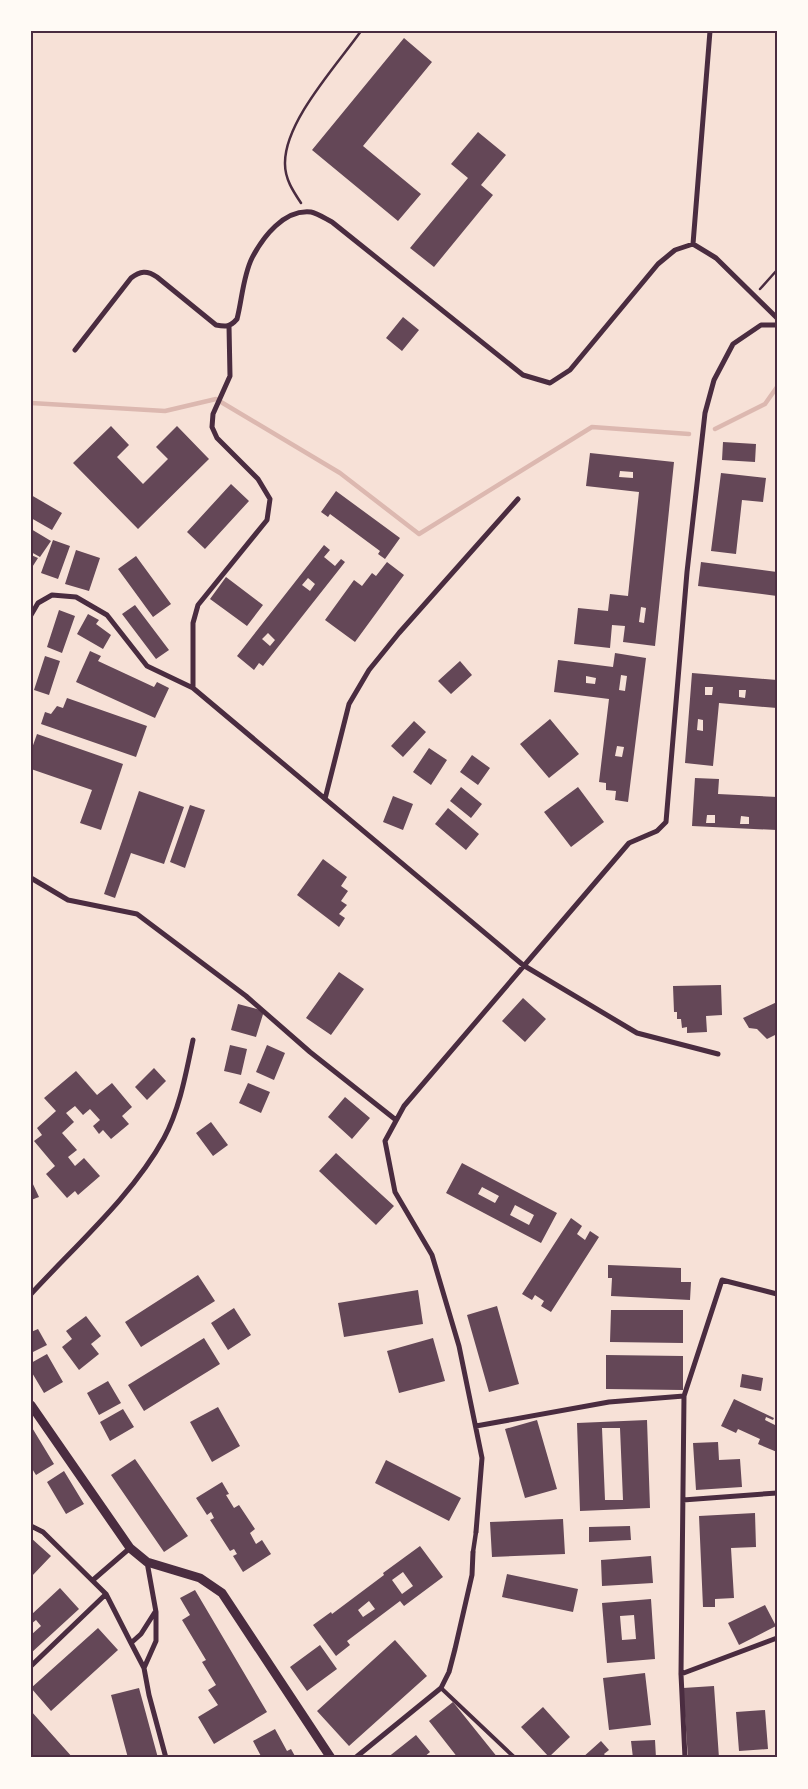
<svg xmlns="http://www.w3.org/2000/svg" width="808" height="1789" font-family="Mulish,sans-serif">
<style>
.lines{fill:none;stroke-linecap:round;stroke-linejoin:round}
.stream{stroke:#dcb8b0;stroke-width:4.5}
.building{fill:#644757;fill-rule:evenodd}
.path{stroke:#4a2c40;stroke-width:2.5}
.service{stroke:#4a2c40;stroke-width:4}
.pedestrian{stroke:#4a2c40;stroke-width:4.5}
.minor{stroke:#4a2c40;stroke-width:5}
.tertiary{stroke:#4a2c40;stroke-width:9}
.neatline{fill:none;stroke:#4a2c40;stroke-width:2}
</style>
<rect width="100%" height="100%" fill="#f7e1d7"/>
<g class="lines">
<path class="stream" d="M31,403L165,411L216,399L340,473L419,534L592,427L689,434
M715,429L765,404L777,387"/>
</g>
<path class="building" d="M404,38L432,62L363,146L421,194L398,221L312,150Z
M478,132L506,155L481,185L493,195L434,267L410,248L468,178L451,164Z
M403,317L419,330L402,351L386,338Z
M111,426L129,445L117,457L143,484L168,459L156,447L177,426L209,459L138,529L73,463Z
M723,442L756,444L755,462L722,460Z
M590,453L674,462L655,646L623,642L625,626L612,625L610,648L574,644L578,608L608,611L610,594L628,596L639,492L586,486ZM620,471L633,472V478L619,477ZM641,607L646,608L644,623L639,622Z
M721,473L766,478L763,502L742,500L736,554L711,551Z
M231,484L249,501L205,549L187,532Z
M336,491L400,538L385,559L378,554L380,551L330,514L328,517L321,512Z
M31,495L62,513L52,530L31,518Z
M31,529L51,541L40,557L31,552Z
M53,540L70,546L58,579L41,573Z
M324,545L330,550L324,557L335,566L341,559L345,562L263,666L259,663L254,670L237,656ZM308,578L315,584L310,591L302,585ZM268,633L275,640L270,646L262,639Z
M76,550L100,558L89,591L65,584Z
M31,555L38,558L31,569Z
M136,556L171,604L153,617L118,569Z
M387,562L404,575L355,642L325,620L354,580L362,586L372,573L376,576Z
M701,562L777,572V596L698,586Z
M226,577L263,605L247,626L210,599Z
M135,605L169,650L156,659L122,614Z
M59,610L75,616L62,653L47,647Z
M88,614L99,620L96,624L111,635L103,649L77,634Z
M90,651L101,656L98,661L154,687L157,682L169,688L155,718L76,682Z
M615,653L646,658L628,802L615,800L616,791L606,790V783L599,782L609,699L554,692L558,660L613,667ZM621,675L627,676L625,691L619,690ZM586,676L596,678L595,684L586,683ZM617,746L624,747L622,757L615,756Z
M45,656L60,661L49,695L34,690Z
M460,661L472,675L451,694L438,681Z
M692,673L777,680V708L719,703L713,766L685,763ZM705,687H713L712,695H705ZM739,690H746L745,698L739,697ZM698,719L703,720V731L697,730Z
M67,698L147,726L136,757L41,724L45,712L51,714L57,706L63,708Z
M550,719L579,754L549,778L520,744Z
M414,721L426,732L403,757L391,746Z
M37,734L123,764L101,830L80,823L92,790L31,769V751Z
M429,748L447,760L431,785L413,772Z
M472,755L490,768L478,785L460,772Z
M695,778L719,779L718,794L777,797V830L692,826ZM707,815H715V823H706ZM741,816L749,817V824H740Z
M461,787L482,804L471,818L450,801Z
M578,787L604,822L571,847L544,812Z
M139,791L184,807L164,864L131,853L115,898L104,894Z
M393,796L413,804L403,830L383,822Z
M190,805L205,810L185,868L170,862Z
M448,808L479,834L466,850L435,824Z
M323,859L347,877L341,886L348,891L341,901L347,905L339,914L345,918L339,927L297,895Z
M339,972L364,989L331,1035L306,1018Z
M721,985L722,1015L706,1016L707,1032L687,1033V1027L682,1028L681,1019H677V1012H674L673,986Z
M523,998L546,1019L525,1042L502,1021Z
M777,1002V1034L767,1039L757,1029L749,1028L743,1018Z
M238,1004L264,1011L256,1037L231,1030Z
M230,1045L247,1049L241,1075L224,1071Z
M267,1045L285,1053L274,1080L256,1072Z
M154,1068L166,1081L147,1100L135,1087Z
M76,1071L97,1095L112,1083L132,1107L122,1116L129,1124L111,1139L103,1130L99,1134L93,1126L100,1120L90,1109L83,1115L75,1106L66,1113L74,1122L62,1133L77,1150L68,1157L75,1166L84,1158L100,1176L78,1195L75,1191L67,1198L46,1174L55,1166L34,1141L42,1135L37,1128L56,1111L44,1098Z
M248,1083L270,1092L261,1113L239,1103Z
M345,1097L370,1118L352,1139L328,1117Z
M211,1122L228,1145L213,1156L196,1133Z
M336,1153L394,1206L376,1225L319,1171Z
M462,1163L557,1213L541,1243L446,1193ZM482,1187L499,1196L495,1203L478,1194ZM515,1205L534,1215L529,1225L510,1215Z
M31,1180L39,1197L31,1200Z
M571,1218L582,1226L577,1234L585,1240L590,1231L599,1237L551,1312L541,1306L544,1301L535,1295L532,1300L522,1294Z
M608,1265L681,1268V1282H691L690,1300L611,1296L612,1278H608Z
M198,1275L215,1301L141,1347L125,1322Z
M418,1290L423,1324L344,1337L338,1303Z
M497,1306L519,1384L489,1392L467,1315Z
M234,1308L251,1335L228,1350L211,1323Z
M611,1310H683V1343L610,1342Z
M86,1316L101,1336L91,1344L99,1354L79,1370L62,1347L72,1339L66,1331Z
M38,1329L47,1345L31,1353V1332Z
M204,1338L220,1364L144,1411L128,1385Z
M433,1338L445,1381L399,1393L387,1351Z
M47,1354L63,1382L44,1393L31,1371V1363Z
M606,1355L683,1356V1390L606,1389Z
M742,1374L763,1378L761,1391L740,1387Z
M108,1381L121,1403L99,1415L87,1393Z
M734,1399L774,1418L773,1420L766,1417L765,1420L777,1426V1452L758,1444L760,1439L738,1429L736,1433L721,1426Z
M218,1407L240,1446L212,1462L190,1422Z
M123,1409L134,1427L110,1441L100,1422Z
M537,1420L557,1489L525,1498L505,1429Z
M647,1420L650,1508L580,1511L577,1423ZM602,1428H620L623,1500H605Z
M31,1426L54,1464L36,1475L31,1467Z
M718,1442L719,1460L740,1459L742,1487L696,1490L693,1443Z
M135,1459L188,1536L164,1552L111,1475Z
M386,1460L461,1498L449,1521L375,1483Z
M64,1471L84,1504L66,1514L47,1482Z
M222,1482L229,1494L226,1495L234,1508L239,1505L255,1529L250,1533L256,1544L262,1540L271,1554L243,1572L233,1556L237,1554L234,1549L230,1551L210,1520L214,1518L211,1512L207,1515L196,1498Z
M755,1513L756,1547L731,1548L734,1598L715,1599V1607H703L699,1516Z
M563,1519L565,1554L492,1557L490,1522Z
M630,1526L631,1540L589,1542V1527Z
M31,1538L51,1556L31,1577Z
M420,1546L443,1577L404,1606L400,1601L347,1641L350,1645L336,1656L313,1625L331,1612L332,1614L384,1575L383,1573ZM403,1572L413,1586L402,1594L392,1580ZM369,1601L375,1609L363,1617L358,1610Z
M651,1556L653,1583L602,1586L601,1560Z
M507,1574L578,1589L573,1612L502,1597Z
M60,1588L79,1609L31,1653V1635L41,1626L36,1620L31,1624V1615Z
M195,1590L267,1712L214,1744L198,1717L218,1705L208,1690L216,1685L202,1662L206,1660L182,1620L190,1615L180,1598Z
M651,1599L655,1659L607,1663L602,1603ZM634,1615L636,1639L622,1640L620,1616Z
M765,1605L776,1626L739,1645L728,1623Z
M98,1628L118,1650L51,1711L31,1688Z
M395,1640L427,1676L349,1746L317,1711Z
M320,1645L337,1669L307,1691L290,1667Z
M645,1673L651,1725L609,1730L603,1678Z
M714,1686L719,1758H688L683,1688Z
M139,1688L158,1758H128L111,1695Z
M453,1702L498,1758H458L429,1721Z
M543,1707L570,1737L549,1757L521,1727Z
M765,1710L768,1749L739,1751L736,1712Z
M31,1711L73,1758H31Z
M275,1729L287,1751L291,1749L296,1758H262L253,1741Z
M416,1735L430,1752L423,1758H387Z
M655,1740L656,1758H633L631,1741Z
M601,1741L609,1750L604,1754L607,1758H582Z"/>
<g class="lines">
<path class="path" d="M301,203C293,191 285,179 285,164C284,122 337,65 361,31
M760,289L777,270"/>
<path class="service" d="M441,1688L515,1758"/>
<path class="pedestrian" d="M473,1552L476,1532"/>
<path class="minor" d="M693,244L710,31
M75,350L131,278C140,271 147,270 157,277L216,325C226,327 230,327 237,319C242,300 243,276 252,258C263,237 284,209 311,212C317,213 326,219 332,222L523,375L550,383L570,370L658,264L675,250L693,244L716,258L777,318
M31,615L38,603L52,595L76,597L107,615L147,666L193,688L523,965L637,1033L718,1054
M193,688V623L198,605L267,520L270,499L258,479L217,438L212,427L213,414L230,376L229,326
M325,799L349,704L369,670L399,633L518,499
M31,878L68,900L137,914L246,996L310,1052L396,1120
M31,1294C75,1246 133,1195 164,1138C180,1108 186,1073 193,1040
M476,1426L609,1402L684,1396
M683,1500L777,1493
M31,1526L43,1532L106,1594L131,1643L141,1634L155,1612
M476,1532L482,1458L459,1346L432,1255L395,1192L385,1141L404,1106L629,843L657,831L666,822L687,572L705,413L714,380L733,344L761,325H777
M147,1562L156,1612V1641L144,1668L149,1695L166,1758
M93,1580L130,1548
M131,1643L144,1668
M31,1666L106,1594
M681,1674L777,1638
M355,1758L441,1688L449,1672L455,1649L472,1575L473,1552
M685,1758L681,1674L684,1396L722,1280L777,1294"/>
<path class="tertiary" d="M31,1405L130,1548L147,1562L200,1578L222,1593L331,1758"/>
</g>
<rect width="808" height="1789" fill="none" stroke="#fffaf5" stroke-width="65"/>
<rect x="32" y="32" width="744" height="1724" class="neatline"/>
</svg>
